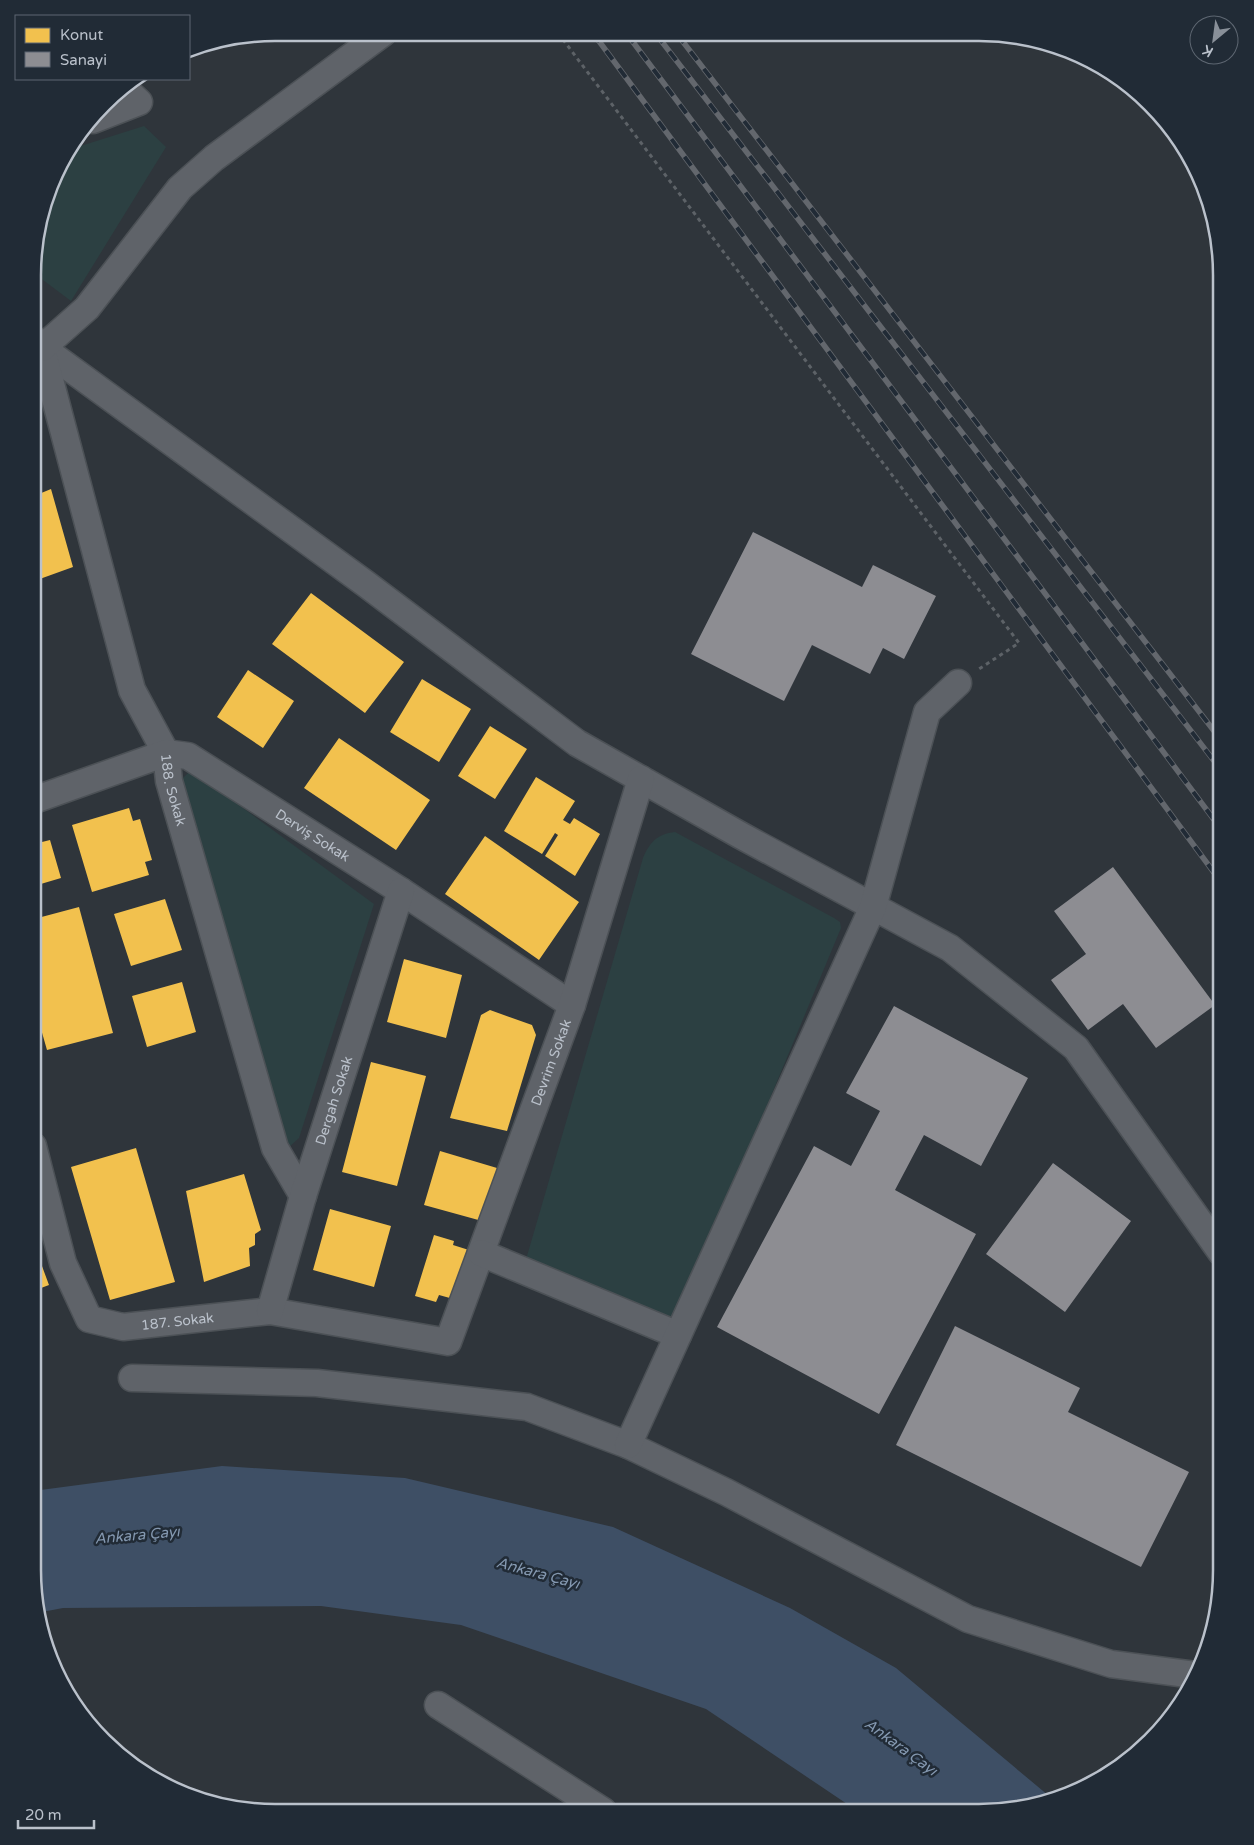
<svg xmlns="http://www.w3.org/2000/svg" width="1254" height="1845" font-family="'Varela Round',sans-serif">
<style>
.green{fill:#2c4042}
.water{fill:#3e4f65}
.homes{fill:#f2c14e}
.industry{fill:#8d8d92}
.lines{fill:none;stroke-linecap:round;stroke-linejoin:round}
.street-casing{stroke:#4c5156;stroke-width:29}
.path{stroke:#5d6267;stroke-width:3;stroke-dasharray:4 4;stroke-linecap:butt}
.street{stroke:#5f6369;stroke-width:26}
.rail-casing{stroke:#63676d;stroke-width:5.5}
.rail{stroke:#212b36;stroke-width:4;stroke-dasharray:11;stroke-linecap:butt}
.labels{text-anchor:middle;stroke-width:5;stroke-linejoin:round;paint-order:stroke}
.street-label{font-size:14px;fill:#bac1cb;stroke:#212b36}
.water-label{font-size:15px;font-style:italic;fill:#8498b0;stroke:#212b36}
.rim{fill:none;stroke:#bac1cb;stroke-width:2.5}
</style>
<rect width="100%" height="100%" fill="#2f353b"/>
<path class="green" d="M144,126L166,147L71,301L35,274V244L65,154L68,150Z
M191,770L374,904L299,1138L288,1148L179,782Z
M675,832L834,918L840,922L841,928L680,1314L676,1317L671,1318L528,1261L527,1256L643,858C650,842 657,834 675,832Z"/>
<path class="water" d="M222,1466L405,1478L613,1527L790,1608L896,1668L1049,1796L979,1812H859L706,1709L461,1625L321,1606L63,1608L42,1612L33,1569V1491Z"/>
<path class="homes" d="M51,489L73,567L37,580L34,579V496Z
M311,593L404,662L365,713L272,644Z
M248,670L294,701L263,748L217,717Z
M422,679L471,709L439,762L390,732Z
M490,726L527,749L495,799L458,776Z
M339,738L430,800L396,850L304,788Z
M536,777L575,801L563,820L570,824L574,818L600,834L575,876L545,856L558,835L555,833L542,854L504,831Z
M129,808L133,821L140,819L152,860L145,862L149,875L92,892L72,825Z
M485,836L579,902L539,960L445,894Z
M50,840L61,878L34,886V844Z
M165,899L182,950L131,966L114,914Z
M79,907L113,1033L47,1050L33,1001L34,919Z
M404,959L462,975L446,1038L387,1022Z
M182,982L196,1032L147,1047L132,996Z
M490,1010L532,1025L536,1035L507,1131L450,1118L481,1015Z
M371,1062L426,1076L397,1186L342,1172Z
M136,1148L175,1282L110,1300L71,1167Z
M440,1151L497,1168L482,1221L424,1205Z
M244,1174L261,1230L255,1234V1245L249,1248L250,1266L204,1282L186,1191Z
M330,1209L391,1226L374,1287L313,1270Z
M434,1235L454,1241L453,1245L472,1251L457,1300L439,1295L436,1302L415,1296Z
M35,1238L41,1257L39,1258L49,1285L33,1291V1239Z"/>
<path class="industry" d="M753,532L862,587L873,565L936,596L904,659L883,648L870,674L812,645L784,701L691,654Z
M1113,867L1215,1005L1156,1048L1123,1004L1088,1030L1051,980L1086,954L1054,911Z
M894,1006L1028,1078L981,1166L924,1135L895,1190L976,1234L879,1414L717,1327L814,1146L851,1166L880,1111L846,1093Z
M1053,1163L1131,1221L1065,1312L986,1254Z
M955,1326L1080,1388L1068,1412L1189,1472L1141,1567L896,1445Z"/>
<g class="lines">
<defs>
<g id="street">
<path d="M93,120L139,102L124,88"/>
<path d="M34,342L366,584L577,743L740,835L950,948L1076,1048L1221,1252"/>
<path id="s1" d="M40,342L132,690L166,753L169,781L275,1148L303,1196"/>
<path d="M42,348L87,308L180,188L214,158L383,33"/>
<path id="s2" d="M34,800L166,753L188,756L401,891L572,1005"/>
<path id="s3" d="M33,1146L63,1263L89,1319L123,1327L270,1311L448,1342L572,1005L641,779"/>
<path d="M481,1253L678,1335"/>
<path id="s4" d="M270,1311L303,1196L401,891"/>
<path d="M132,1378L317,1383L527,1407L628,1445L726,1492L968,1619L1111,1664L1195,1675"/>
<path d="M628,1445L873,907L927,712L958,683"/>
<path d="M438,1705L603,1811"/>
</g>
</defs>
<use href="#street" class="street-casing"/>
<path class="path" d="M558,33L1019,643L979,669"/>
<use href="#street" class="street"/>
<defs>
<path id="rail" d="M593,33L1221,882
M627,34L1221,829
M656,34L1221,770
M677,34L1221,740"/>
</defs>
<use href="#rail" class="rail-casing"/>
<use href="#rail" class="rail"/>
</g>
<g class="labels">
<g class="street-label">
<text dy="5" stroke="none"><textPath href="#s1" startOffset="469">188. Sokak</textPath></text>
<text dy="5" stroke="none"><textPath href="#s2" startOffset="310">Derviş Sokak</textPath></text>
<text dy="5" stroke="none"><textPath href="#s3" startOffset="844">Devrim Sokak</textPath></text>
<text dy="5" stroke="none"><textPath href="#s4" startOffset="220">Dergah Sokak</textPath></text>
<text dy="5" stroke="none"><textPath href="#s3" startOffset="272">187. Sokak</textPath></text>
</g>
<g class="water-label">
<text transform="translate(137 1535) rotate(-5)" y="5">Ankara Çayı</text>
<text transform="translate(538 1573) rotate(15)" y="5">Ankara Çayı</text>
<text transform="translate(901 1747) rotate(36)" y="5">Ankara Çayı</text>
</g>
</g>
<path d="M0 0H1254V1845H0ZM275 41H979A234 234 0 0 1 1213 275V1570A234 234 0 0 1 979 1804H275A234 234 0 0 1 41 1570V275A234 234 0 0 1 275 41Z" fill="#212b36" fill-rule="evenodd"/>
<path class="rim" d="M275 41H979A234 234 0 0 1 1213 275V1570A234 234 0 0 1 979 1804H275A234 234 0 0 1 41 1570V275A234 234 0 0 1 275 41Z"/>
<rect x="15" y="15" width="175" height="65" fill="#212b36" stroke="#5e6772"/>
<rect x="25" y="28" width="25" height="15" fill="#f2c14e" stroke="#5e6772"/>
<text x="60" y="40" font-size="15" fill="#bac1cb">Konut</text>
<rect x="25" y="52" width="25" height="15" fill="#8d8d92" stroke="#5e6772"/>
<text x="60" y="65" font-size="15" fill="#bac1cb">Sanayi</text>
<g transform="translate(1214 40) rotate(209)"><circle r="24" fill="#212b36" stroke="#5e6772"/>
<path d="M0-4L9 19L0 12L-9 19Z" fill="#899099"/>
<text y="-8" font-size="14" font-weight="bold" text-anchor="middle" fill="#bac1cb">K</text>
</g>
<path d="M18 1820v8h76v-8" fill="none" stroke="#bac1cb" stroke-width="2.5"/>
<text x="25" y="1820" font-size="15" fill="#bac1cb" stroke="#212b36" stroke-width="4" paint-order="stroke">20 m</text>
</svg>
